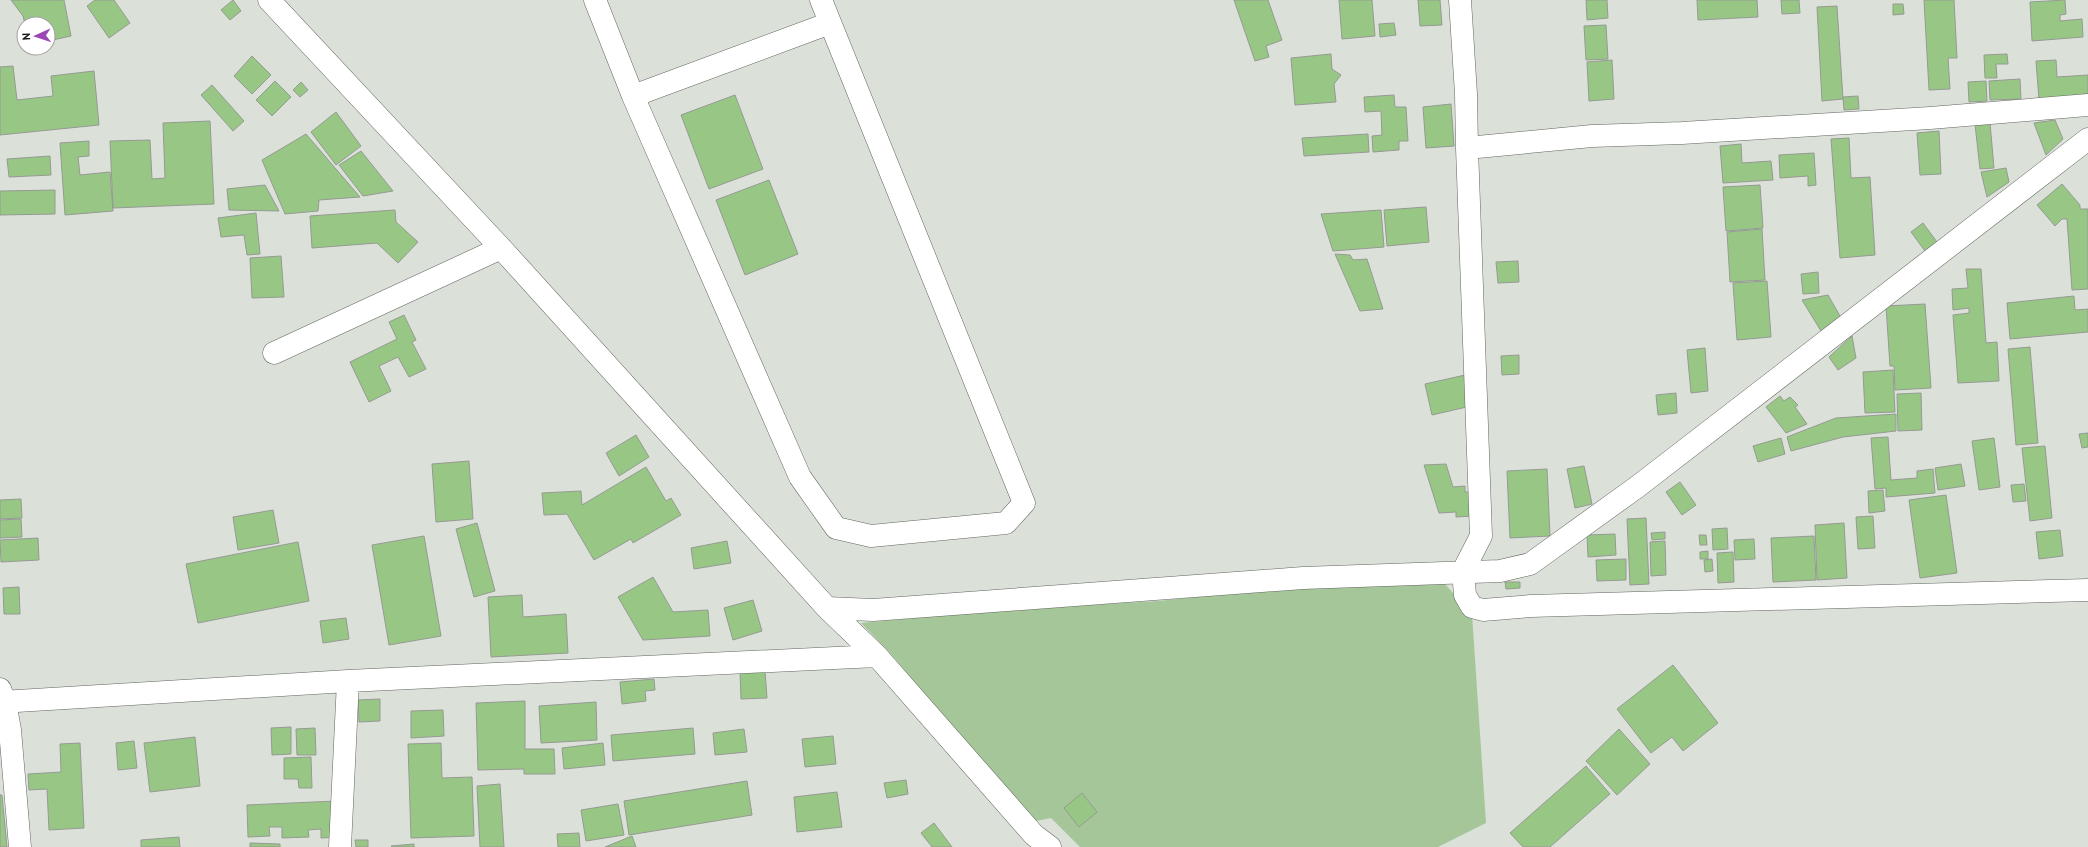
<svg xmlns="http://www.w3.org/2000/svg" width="2088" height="847" font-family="'PT Sans',sans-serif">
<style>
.green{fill:#a5c698}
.building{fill:#98c785;stroke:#959a93}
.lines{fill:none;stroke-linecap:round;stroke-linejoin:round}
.street-casing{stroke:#61665f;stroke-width:23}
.street{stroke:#fff;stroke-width:22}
</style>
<rect width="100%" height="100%" fill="#dbe1d9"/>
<path class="green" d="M1351,581L1444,583L1472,614L1486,823L1438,847H1080L1051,818L1031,822L892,655L861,623L1001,610L1158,601Z"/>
<path class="building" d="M11,0H64L71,36L48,41V24H25L23,16Z
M95,0H114L130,23L109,38L87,6Z
M233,0L241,11L230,20L221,10Z
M1234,0H1268L1282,40L1266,46L1269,57L1255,61Z
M1339,0H1372L1375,36L1342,39Z
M1418,0H1440L1442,25L1420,26Z
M1586,0H1607L1608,18L1587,20Z
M1697,0H1757L1758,17L1698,20Z
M1781,0H1799L1800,13L1782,14Z
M1924,0H1954L1957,58H1948L1950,89L1929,90Z
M2065,0L2066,14L2060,15V21L2082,19L2083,37L2032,41L2030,2Z
M1893,4H1903L1904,14L1893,15Z
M1837,6L1843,99L1822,101L1817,7Z
M1394,23L1396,35L1380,37L1379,24Z
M1606,25L1608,59L1586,60L1584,26Z
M1331,54L1332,69L1341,75L1334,84L1336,102L1295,105L1291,58Z
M2007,54L2008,64H1996L1997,78H1985L1984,55Z
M252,56L271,75L252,94L234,76Z
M1612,60L1614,99L1589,101L1587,62Z
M2056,60L2057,77L2088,75V97L2039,100L2036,61Z
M13,66L17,100L53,96L51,76L94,71L99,125L0,135V67Z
M2020,79L2021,99L1990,100L1989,81Z
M275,81L291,97L272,116L256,100Z
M1986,81L1987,101L1969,102L1968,82Z
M301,82L308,90L300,97L293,90Z
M212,85L244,121L233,131L201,95Z
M735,95L763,169L709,189L681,115Z
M1394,95L1395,107H1406L1408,141H1399V150L1373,152L1372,136L1382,135L1381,111L1365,112L1364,97Z
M1858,96L1859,109L1844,110L1843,97Z
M1451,104L1454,146L1426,148L1423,107Z
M336,112L361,146L336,165L311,132Z
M2055,120L2063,139L2046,155L2034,123Z
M210,121L214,204L113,208L110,141L150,140L152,179L165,178L163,123Z
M1990,123L1994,168L1980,169L1975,124Z
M1939,131L1941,174L1920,175L1917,133Z
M306,134L360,197L319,200L318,211L285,214L262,160Z
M1368,134L1369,152L1304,156L1302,138Z
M1849,138L1851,178L1870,177L1875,255L1840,258L1831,139Z
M89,141V156L78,157L80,175L110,172L113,211L65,215L60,143Z
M1741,144L1742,163L1771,161L1773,180L1723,183L1720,146Z
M361,151L393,191L363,196L339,165Z
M1814,153L1816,185L1808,186V176L1780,178L1779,155Z
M50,156L51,175L9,177L7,159Z
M2006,168L2009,182L1987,197L1981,172Z
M769,180L798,254L745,275L716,200Z
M2062,184L2080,205V209H2088V289L2072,290L2067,219H2062L2055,226L2037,205Z
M265,185L279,211L229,210L227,189Z
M1760,185L1763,228L1726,231L1723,187Z
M55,190V214L0,215V191Z
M1426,207L1429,242L1387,246L1384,210Z
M395,210L396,222L418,242L398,263L377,243L312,248L310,216Z
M1381,210L1384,247L1333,251L1321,214Z
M256,213L260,254L247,255L244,235L221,237L218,218Z
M1923,223L1937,242L1925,251L1911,232Z
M1762,229L1765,280L1730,282L1727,232Z
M1335,254L1350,255L1353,260L1367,259L1383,309L1360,311Z
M281,256L284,297L252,298L250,258Z
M1518,261L1519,282L1498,283L1496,262Z
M1966,269H1981L1986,343L1997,342L1999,381L1958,383L1953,315L1969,313V308L1953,310L1952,289L1968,288Z
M1818,272L1819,293L1803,294L1801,274Z
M1767,281L1771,337L1737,340L1733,283Z
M1828,295L1840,316L1821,331L1802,300Z
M2074,296L2075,310L2088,309V332L2010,339L2007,303Z
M1925,304L1931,388L1895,390L1894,366H1890L1886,306Z
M404,315L416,340L412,342L426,369L409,377L398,357L379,366L391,391L369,402L350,362L397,339L389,322Z
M1852,336L1856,358L1838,370L1829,357Z
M2030,347L2038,443L2016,445L2008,349Z
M1705,348L1708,391L1691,393L1687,350Z
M1519,355V374L1502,375L1501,356Z
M1893,370L1895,412L1865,413L1863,372Z
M1465,375L1471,406L1432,415L1425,384Z
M1676,393L1677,413L1658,415L1656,395Z
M1921,393L1922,430L1898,431L1897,394Z
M1780,396L1784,401L1790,397L1798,405L1795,407L1807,424L1786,433L1766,407Z
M1896,414V431L1843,437L1791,451L1787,437L1836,418Z
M2088,433V447L2082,448L2079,434Z
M636,435L649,457L619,476L606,453Z
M1888,437L1891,480L1917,478V471L1933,469L1935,493L1886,497V488L1875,489L1871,438Z
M1781,438L1785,454L1758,462L1753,446Z
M1994,438L2000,487L1979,490L1972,441Z
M2045,446L2052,518L2030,521L2022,448Z
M469,461L473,519L436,522L432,464Z
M1446,464L1453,487L1465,486V492H1471L1473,516L1456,517V512L1439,513L1424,465Z
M1961,464L1965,486L1938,490L1935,468Z
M1584,466L1592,504L1575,508L1567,469Z
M646,467L666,501L671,498L681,515L633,543L631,539L594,560L567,514L544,515L542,493L581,491L582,505Z
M1547,469L1550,536L1510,538L1507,471Z
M1680,482L1696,505L1682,515L1666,492Z
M2024,484L2026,501L2013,502L2011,485Z
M1883,490L1885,511L1869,513L1868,491Z
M1946,495L1957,573L1920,578L1909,500Z
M21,499L22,518L0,519V500Z
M273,510L279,543L238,550L233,517Z
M1873,516L1875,548L1858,549L1856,517Z
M1646,518L1649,584L1630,585L1627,519Z
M21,519L22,537L0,538V520Z
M477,523L495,591L474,597L456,529Z
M1844,523L1847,578L1817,580L1815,525Z
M1727,528L1728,549L1713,550L1712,529Z
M2060,530L2063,556L2039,559L2036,532Z
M1665,532V539L1652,540L1651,533Z
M1615,534L1616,555L1588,557L1587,535Z
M1699,535H1706L1707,545H1700Z
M424,536L441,636L389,645L372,545Z
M1814,536L1816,580L1773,582L1771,538Z
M38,538L39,560L1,562L0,540Z
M1754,539L1755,559L1735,560L1734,540Z
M727,541L731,563L694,569L691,548Z
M1665,541L1666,575L1651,576L1650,542Z
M298,542L309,601L198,623L186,564Z
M1708,551V559H1700V552Z
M1733,552L1734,582L1718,583L1717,553Z
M1626,559V580L1597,581L1596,560Z
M1712,559L1713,571L1705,572L1704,560Z
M653,577L673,612L708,610L710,636L643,640L618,597Z
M1505,582H1520V588L1506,589Z
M19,587L20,614H4L3,588Z
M522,595L523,617L566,614L568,653L491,657L488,597Z
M753,600L762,631L733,640L724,608Z
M346,618L349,639L323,643L320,621Z
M1673,665L1718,723L1683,751L1672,737L1651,753L1617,709Z
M765,671L767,698L741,699L740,672Z
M654,679L655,690L645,691L646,701L622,704L620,682Z
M380,699V721L359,722L358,700Z
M525,701V749H554L555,774H524V769L478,770L476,703Z
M596,702L597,740L541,743L539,706Z
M443,710L444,736L411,738V711Z
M291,727V754L272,755L271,728Z
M315,728L316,755H297L296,729Z
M693,728L695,754L613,761L611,735Z
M744,729L747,752L715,755L713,733Z
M1619,729L1650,764L1617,795L1586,761Z
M833,736L836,764L805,767L802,739Z
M195,737L200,786L150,792L144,743Z
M134,741L137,768L118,770L116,743Z
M80,743L84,828L49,830L47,789L29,790L28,774L61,772L60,744Z
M441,743L442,778L472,777L474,836L411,838L408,744Z
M603,743L605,765L564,769L562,748Z
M311,757L312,788H299L298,779H284V758Z
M1586,766L1610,794L1550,847H1523L1510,833Z
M906,780L908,794L887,798L884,783Z
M747,781L752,815L629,835L624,801Z
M500,784L504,847H480L477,786Z
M837,792L842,827L797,832L794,797Z
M1082,793L1097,812L1079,827L1064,808Z
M0,795H2L7,847H0Z
M336,801L338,837L321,838V829L308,830L309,837L282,838V827H269L270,836L248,837L247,805Z
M618,804L624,835L586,841L581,810Z
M934,823L952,847H932L921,833Z
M579,833L580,847H558L557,834Z
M632,836L636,847H605Z
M179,837L180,847H141V840Z
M355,840H368V847H356Z
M250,843L280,844V847H250Z
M414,844V847H392L391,846Z"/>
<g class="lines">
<defs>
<path id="street" d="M269,0L501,248L827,608L877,656L1034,835L1050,847
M595,0L633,96L800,477L836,528L871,536L1006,523L1024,503L821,0
M1460,0L1466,94L1467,148L1481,536L1463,571L1465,595L1472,607L1483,610L1531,606L2088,590
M633,96L830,23
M1467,148L1592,136L1682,133L1930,118L2088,105
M274,353L501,248
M827,608L873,610L1303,578L1500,571L1530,564L1637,487L2088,139
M0,689L5,702L10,730L20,847
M0,702L348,681L877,656
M340,847L348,681"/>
</defs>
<use href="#street" class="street-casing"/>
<use href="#street" class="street"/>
</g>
<g transform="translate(36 36) rotate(267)"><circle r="19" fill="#ffffff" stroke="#a1a2a1"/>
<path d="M0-3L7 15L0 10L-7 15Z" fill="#9b48b6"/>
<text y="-6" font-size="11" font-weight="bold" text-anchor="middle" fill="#151714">N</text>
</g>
</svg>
